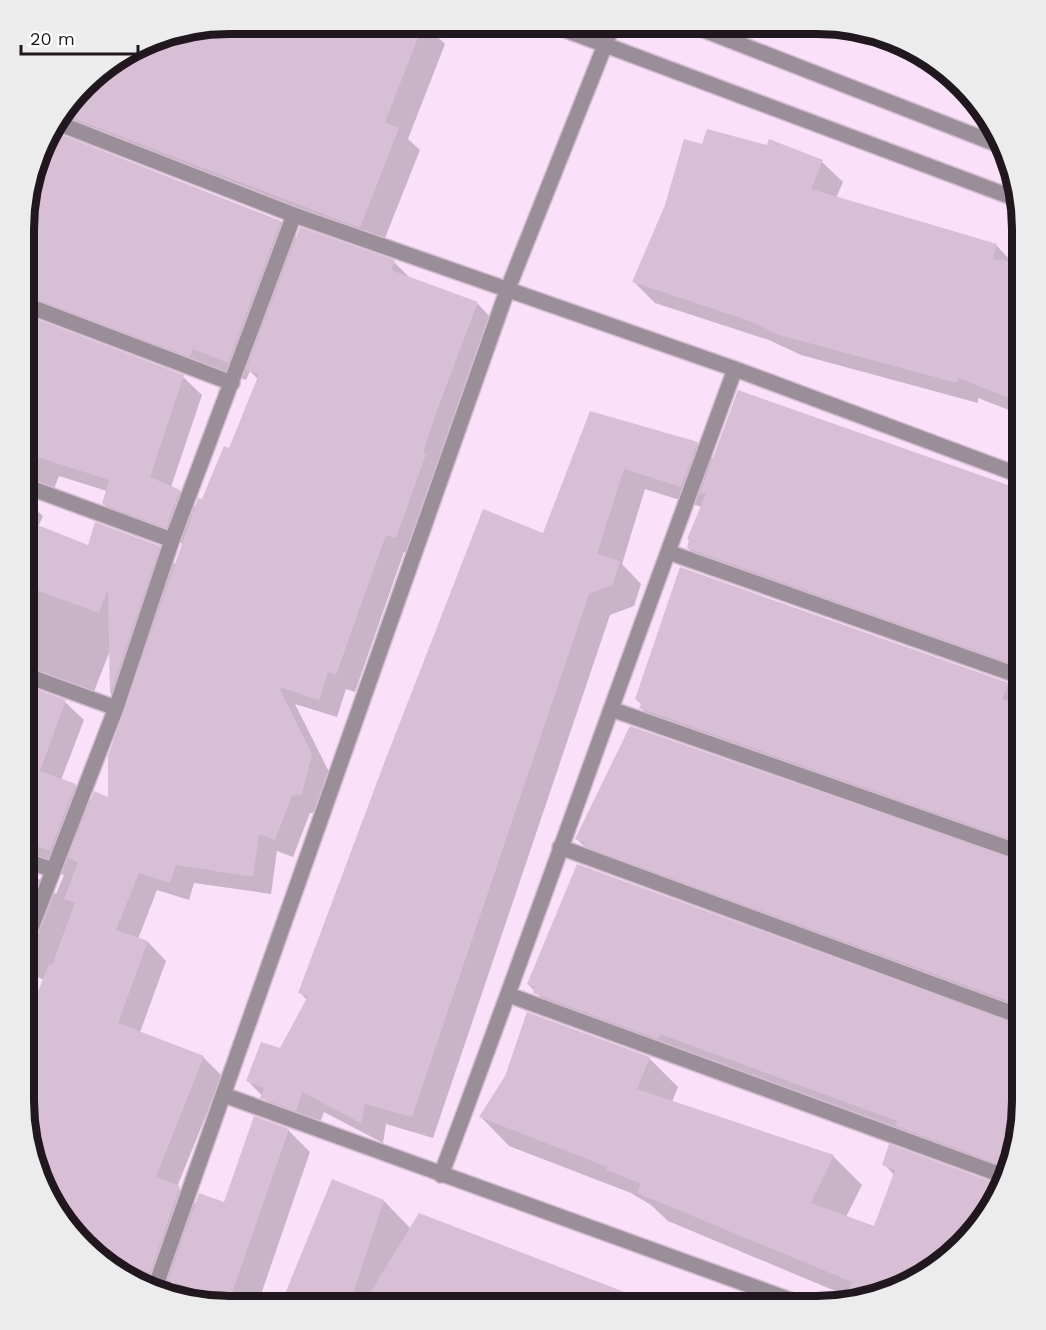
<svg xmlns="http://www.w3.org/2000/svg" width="1046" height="1330" font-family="'Work Sans',sans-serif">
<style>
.shadow{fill:#0003;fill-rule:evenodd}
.building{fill:#d8bfd6}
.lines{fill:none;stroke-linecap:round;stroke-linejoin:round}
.street-casing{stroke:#d4bcd2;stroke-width:18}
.street{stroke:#9a8f99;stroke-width:15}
.rim{fill:none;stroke:#20171f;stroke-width:8}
</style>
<rect width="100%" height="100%" fill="#fbe0f9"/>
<path class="shadow" d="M230,24L425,25L445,44L408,139L420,150L381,248L81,134L62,115L94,75L163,35Z
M49,134L281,222L297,238L394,262L411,279L477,303L495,322L415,556L404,552L355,692L346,689L337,717L295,704L330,774L320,812L310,813L293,857L277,851L271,894L194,883L189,900L157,890L138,939L148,942L166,961L140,1032L204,1058L222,1076L177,1187L196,1204H225L288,1130L310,1152L257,1306H216L186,1295L172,1281L169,1289L116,1271L51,1203L24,1100V1031L45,980L24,972L26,203ZM39,315L209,374L211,367L246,380L250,371L258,379L230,450L203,501L196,508L180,491L171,487L202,395L183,377L35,320ZM59,476L107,491L103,503L122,522L184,544L176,565L159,547H89L38,527L43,516L34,508L33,502L42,494L51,496ZM111,648V695L126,709L109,799L92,802L75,786L61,780L84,720L65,702L34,690L38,685L91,699ZM42,868L64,875L56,894L34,875Z
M703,146L822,162L843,182L836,198L996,245L1014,264L1022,265V415L978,398V403L801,355L769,340L655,303L634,282Z
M591,413L697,444L714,460L1022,492V685L718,577L688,548L702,507L645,489L622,564L641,584L634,606L610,615L433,1138L386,1124L383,1143L324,1112L317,1131L284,1119L248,1081L281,1050L307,1000L300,992L544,534Z
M1007,684L1022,698V860L669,737L641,708L642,705L636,699Z
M577,839L1022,864V1024L606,868Z
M528,984L1022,1114L999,1181L564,1022Z
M528,1014L649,1058L678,1087L672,1102L833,1156L862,1185L846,1217L874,1228L894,1175L884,1164L997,1186L987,1214L919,1279L852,1298L668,1221L651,1205L631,1193L509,1146L481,1117L506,1077Z
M384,1201L411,1229L420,1215L655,1306H282Z"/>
<path class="building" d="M230,24L423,25L385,122L399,128L360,228L62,114L94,75L163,35Z
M707,129L767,145L769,139L823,160L811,189L997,244L993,259L1022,263V403L958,378L957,383L779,335L747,320L632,282L665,205L684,139L702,144Z
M50,130L281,221L228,363L193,349L190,357L26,295V203Z
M300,227L395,260L391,270L478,302L436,413L423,453L426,454L396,538L386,535L336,675L328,672L319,700L279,687L312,754L302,794L292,796L275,840L259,834L253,877L176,865L170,883L139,873L116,930L148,941L118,1023L204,1056L156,1177L180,1186L150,1273L122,1263L118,1272L51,1203L24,1100V1027L49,964L52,965L75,903L64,899L78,862L68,858L94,791L108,797V756L198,498L202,499L224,446L229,448L259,374L246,370Z
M26,315L184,375L150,477L180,490L166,528L102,504L109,480L25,453Z
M738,390L1022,490V650L1016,665L687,548L689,540L687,539L706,494L700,493Z
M590,411L698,442L681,487L624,469L597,554L620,561L613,585L589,594L412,1117L365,1104L361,1123L302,1092L296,1111L260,1098L264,1088L246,1081L261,1042L280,1048L308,996L298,993L383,766L483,509L543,533Z
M25,520L88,545L95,522L160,546L110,695L108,589L99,613L25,586Z
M680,567L1009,683L1002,699L1022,707V843L639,708L642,702L635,699Z
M25,685L66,700L40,771L76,784L50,851L25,842Z
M630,726L1022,862V1006L584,846L585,843L575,839Z
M577,864L1022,1026V1114L1004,1166L896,1126L897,1121L660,1034L658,1039L533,993L535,987L527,984Z
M527,1012L650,1057L637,1089L834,1155L811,1203L874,1226L895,1170L882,1165L889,1144L998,1184L987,1214L919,1279L845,1301L852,1282L637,1193L641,1184L606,1170L607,1167L479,1117L505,1076Z
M254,1116L289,1129L229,1302L168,1280L199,1193L224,1202Z
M332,1179L384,1200L349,1306H280Z
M419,1213L653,1303L652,1306H362Z"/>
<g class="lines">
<defs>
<path id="street" d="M552,25L1014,198
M691,25L999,145
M55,122L294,215L735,369L1022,476
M26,305L232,383
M25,486L172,540
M668,552L735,369
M25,675L116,708L172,540L294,215
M611,709L1022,853
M560,847L1022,1017
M24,860L53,870
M24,946L116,708
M509,995L1001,1175
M224,1095L807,1306
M441,1175C519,968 592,760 668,552L1022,677
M156,1285L507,291L613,25"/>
</defs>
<use href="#street" class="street-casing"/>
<use href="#street" class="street"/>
</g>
<path d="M0 0H1046V1330H0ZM229 34H817A195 195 0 0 1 1012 229V1101A195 195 0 0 1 817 1296H229A195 195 0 0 1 34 1101V229A195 195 0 0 1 229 34Z" fill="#edeced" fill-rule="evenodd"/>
<path class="rim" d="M229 34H817A195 195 0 0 1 1012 229V1101A195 195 0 0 1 817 1296H229A195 195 0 0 1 34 1101V229A195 195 0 0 1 229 34Z"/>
<path d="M21 45v9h117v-9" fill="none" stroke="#20171f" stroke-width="3"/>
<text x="30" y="45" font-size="18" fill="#20171f" stroke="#ffffff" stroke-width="4.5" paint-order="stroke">20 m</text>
</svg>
